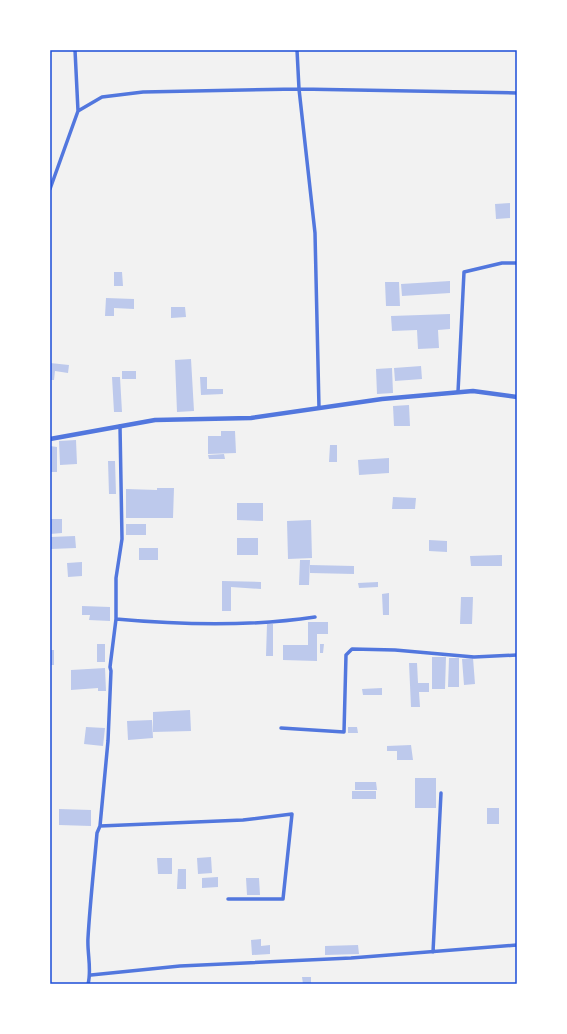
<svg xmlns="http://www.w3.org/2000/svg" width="567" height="1034" font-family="Manrope,sans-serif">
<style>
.building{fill:#bdc9ec}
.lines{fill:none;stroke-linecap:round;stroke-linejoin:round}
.minor{stroke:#5277de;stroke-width:3.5}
.tertiary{stroke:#5277de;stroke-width:4.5}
.neatline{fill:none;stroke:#1d4ed8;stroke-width:1.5}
</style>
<rect width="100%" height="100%" fill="#f2f2f2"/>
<path class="building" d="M510,203V218L496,219L495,204Z
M114,272H122L123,286H114Z
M450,281V293L402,296L401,284Z
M385,282H399L400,306H386Z
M106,298L134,299V309L114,308V316H105Z
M171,307H185L186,317L171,318Z
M450,314V329L438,330L439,348L418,349L417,330L392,331L391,316Z
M191,359L194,411L177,412L175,360Z
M50,363L69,365L68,373L55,371L54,380H50Z
M421,366L422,379L395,381L394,368Z
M392,368L393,393L377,394L376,369Z
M122,371H136V379H122Z
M112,377H120L122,412H114Z
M200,377H207V389H223V394L201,395Z
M409,405L410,426H394L393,406Z
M221,431H235L236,453L208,454V436H221Z
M76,440L77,464L60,465L59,441Z
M330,445H337V462H329Z
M50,446L57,447V472H50Z
M224,454L225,459H209L208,455Z
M389,458V473L359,475L358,460Z
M108,461H115L116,494H109Z
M157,488H174L173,518H126V489L157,490Z
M393,497L416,498L415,509H392Z
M237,503H263V521L237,520Z
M50,519H62V533L50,534Z
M311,520L312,558L288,559L287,521Z
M126,524H146V535H126Z
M75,536L76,548L51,549L50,537Z
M237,538H258V555H237Z
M429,540L447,541V552L429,551Z
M139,548H158V560H139Z
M502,555V566H471L470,556Z
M300,560H310L309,585H299Z
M82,562V576L68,577L67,563Z
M310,565L354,566V574L310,573Z
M222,581L261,582V589L231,587V611H222Z
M378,582V587L359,588L358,583Z
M389,593V615H383L382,594Z
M461,597H473L472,624H460Z
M82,606L110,607V621L89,620L90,615H82Z
M308,622H328V634H317V661L283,660V645H308Z
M267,624H273V656H266Z
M97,644H105V662H97Z
M320,644H324L323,653H320Z
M50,650H54V665H50Z
M432,657H446L445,689H432Z
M449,658H459V687H448Z
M473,658L475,684L464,685L462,659Z
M409,663H417L418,683H429V692H419L420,707H411Z
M105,668L106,691H98V688L71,690V670Z
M382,688V695H363L362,689Z
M190,710L191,731L153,732V712Z
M152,720L153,738L128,740L127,721Z
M86,727L105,728L103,746L84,744Z
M348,727H357L358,733H348Z
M411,745L413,760H397V751H387V746Z
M415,778H436V808H415Z
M355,782H376L377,790H355Z
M352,791H376V799H352Z
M487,808H499V824H487Z
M59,809L91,810V826L59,825Z
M211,857L212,873L198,874L197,858Z
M157,858H172V874H158Z
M178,869H186V889H177Z
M218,877V887L202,888V878Z
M246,878H259L260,895H247Z
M261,939V946L270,945V954L252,955L251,940Z
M358,945L359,954L325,955V946Z
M302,977H311V984H303Z"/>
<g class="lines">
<path class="minor" d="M297,50L299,89L315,233L319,408
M78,111L102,97L143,92L299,89L517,93
M50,189L78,111L75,50
M458,392L464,272L502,263H517
M116,619C182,625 249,627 315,617
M281,728L344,732L346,655L352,649L395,650L474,657L517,655
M100,826L243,820L292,814L283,899H228
M433,952L441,793
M91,975L180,966L351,958L517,945
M88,984C92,970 87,953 88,938C90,903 94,868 97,833L100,826L108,741L111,671L110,667L116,619V578L122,539L120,426"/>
<path class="tertiary" d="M50,439L155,420L251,418L382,399L473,391L517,397"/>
</g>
<rect width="567" height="1034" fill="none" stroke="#ffffff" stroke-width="102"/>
<rect x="51" y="51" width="465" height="932" class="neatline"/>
</svg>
